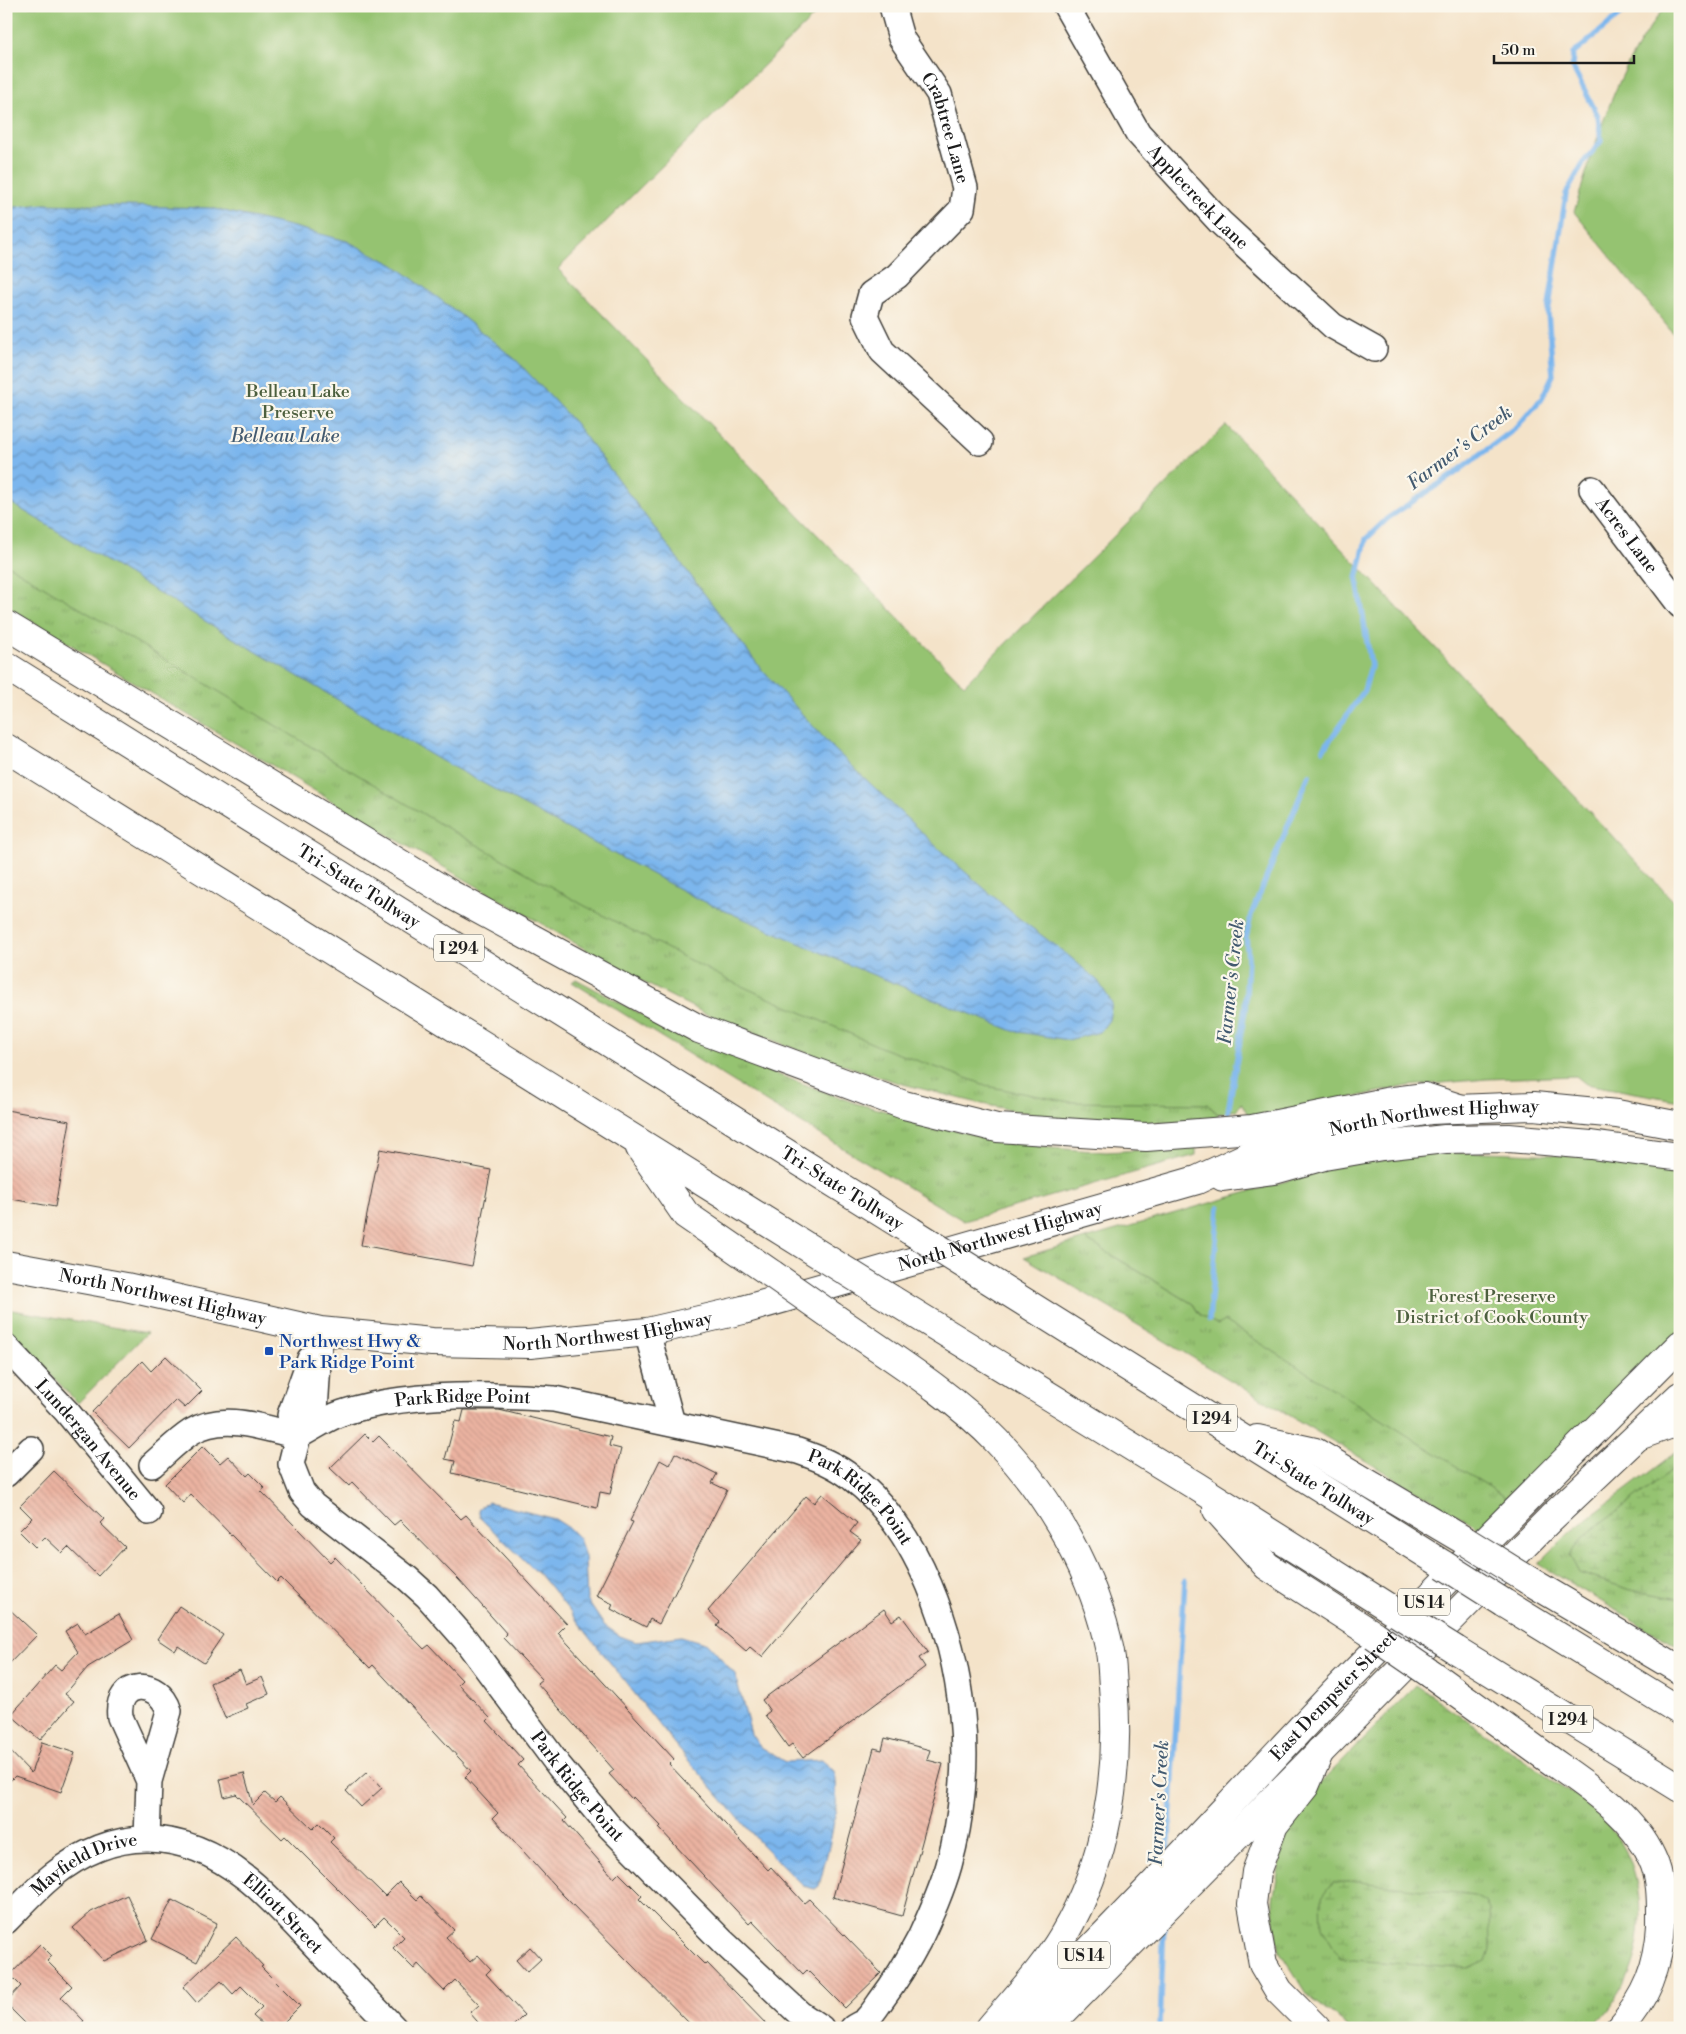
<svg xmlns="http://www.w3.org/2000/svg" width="1686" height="2034" font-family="'Libre Bodoni',serif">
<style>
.grass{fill:url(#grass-tufts);stroke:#587046}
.wetland{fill:url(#wetland-marsh);stroke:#587046}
.park{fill:#95c371;stroke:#587046}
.water{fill:url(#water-waves);stroke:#4c6984}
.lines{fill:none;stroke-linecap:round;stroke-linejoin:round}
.stream{stroke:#7cb6ed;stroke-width:5.5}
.building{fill:url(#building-back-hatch)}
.minor-casing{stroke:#3c3a36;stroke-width:28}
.major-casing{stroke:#3c3a36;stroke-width:30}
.highway-casing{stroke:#3c3a36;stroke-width:30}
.minor{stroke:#fff;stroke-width:25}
.major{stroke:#fff;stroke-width:28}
.highway{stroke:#fff;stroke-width:28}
.highway-bridge-casing{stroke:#3c3a36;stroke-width:30;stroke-linecap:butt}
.highway-bridge{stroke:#fff;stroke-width:28}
.transit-dot{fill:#1a4fb4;stroke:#fbf7ec;stroke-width:2}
.labels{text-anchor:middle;stroke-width:4.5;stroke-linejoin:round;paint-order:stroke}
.shield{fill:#fbf7ec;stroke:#5f5e5a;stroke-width:1}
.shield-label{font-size:16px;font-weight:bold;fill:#1c1c1c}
.street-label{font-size:18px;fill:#1c1c1c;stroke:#fbf7ec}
.park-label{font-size:18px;fill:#4c5f3e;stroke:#fbf7ec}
.transit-label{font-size:18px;fill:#164399;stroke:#fbf7ec;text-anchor:start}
.water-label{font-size:19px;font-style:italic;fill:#425a70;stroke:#fbf7ec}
</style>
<defs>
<pattern id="grass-tufts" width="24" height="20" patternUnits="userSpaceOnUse" patternTransform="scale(1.25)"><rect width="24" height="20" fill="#95c371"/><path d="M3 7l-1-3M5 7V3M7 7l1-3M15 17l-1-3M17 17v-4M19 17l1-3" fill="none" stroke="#80a761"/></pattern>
<pattern id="wetland-marsh" width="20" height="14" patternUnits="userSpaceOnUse" patternTransform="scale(1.25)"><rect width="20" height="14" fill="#95c371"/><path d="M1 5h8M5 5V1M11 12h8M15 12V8" fill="none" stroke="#80a761"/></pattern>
<pattern id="water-waves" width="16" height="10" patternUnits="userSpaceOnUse" patternTransform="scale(1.25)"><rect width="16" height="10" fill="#7cb6ed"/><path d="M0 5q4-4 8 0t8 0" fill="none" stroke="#6593bf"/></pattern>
<pattern id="building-back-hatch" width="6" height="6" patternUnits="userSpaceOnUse" patternTransform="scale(1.25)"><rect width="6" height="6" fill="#ebb3a1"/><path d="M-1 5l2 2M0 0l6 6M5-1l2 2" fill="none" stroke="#c9998a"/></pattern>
</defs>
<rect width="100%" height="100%" fill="#fbf7ec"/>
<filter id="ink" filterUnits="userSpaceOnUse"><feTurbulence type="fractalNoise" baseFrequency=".02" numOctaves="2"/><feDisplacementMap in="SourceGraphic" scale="10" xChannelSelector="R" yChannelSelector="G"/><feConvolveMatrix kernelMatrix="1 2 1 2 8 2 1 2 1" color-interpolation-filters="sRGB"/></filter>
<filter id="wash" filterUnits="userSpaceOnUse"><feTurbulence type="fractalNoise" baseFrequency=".0096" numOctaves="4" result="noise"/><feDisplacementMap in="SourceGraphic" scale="20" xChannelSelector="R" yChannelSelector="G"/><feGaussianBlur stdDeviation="1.12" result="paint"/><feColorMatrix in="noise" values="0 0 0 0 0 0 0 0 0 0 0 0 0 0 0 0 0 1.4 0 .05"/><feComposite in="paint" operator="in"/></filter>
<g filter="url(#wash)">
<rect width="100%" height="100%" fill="#f4e3c9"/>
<path class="grass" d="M6,500L1207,1104L1218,1114L1216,1125L1057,1119L982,1104L899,1083L798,1050L706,1014L637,979L397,840L6,606Z
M576,979L665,1027L779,1075L855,1103L971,1134L1051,1148L1106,1152L1196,1147V1155L964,1221L768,1103L572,982Z
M1669,1171L1680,1174L1667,1325L1480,1529L1024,1257L1085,1239L1193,1304L1199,1314Z
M1680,1449V1648L1538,1564L1570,1532Z
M1416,1685C1453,1710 1489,1736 1525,1761C1550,1779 1585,1801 1606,1823C1637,1855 1645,1905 1637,1947C1631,1976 1615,2008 1591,2028H1350L1307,1995L1280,1952L1274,1925L1273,1900L1284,1842L1292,1822L1310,1794Z"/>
<path class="wetland" d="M1680,1464V1599L1631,1590L1579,1573L1570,1556L1583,1537Z
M1333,1882H1360L1474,1895L1485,1901L1489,1910L1490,1949L1486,1961L1469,1969L1341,1959L1322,1928L1321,1898Z"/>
<path class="park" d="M6,6H824L558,269L964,685L1226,425L1680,908V1101L1586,1084L1576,1076L1487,1079L1408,1086L1250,1118L1241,1103L1237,1110L1218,1114L1207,1104L1070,1102L991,1087L885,1049L730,981L585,906L435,821L6,564Z
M1666,6H1680V342L1574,212C1596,141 1617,64 1666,6Z
M1481,1152C1548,1154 1616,1156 1680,1174V1335L1515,1503L1225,1321L1218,1325L1200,1315L1193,1304L1085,1239L1342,1165L1435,1154Z
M6,1309L147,1333L78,1403L6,1328Z"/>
<path class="water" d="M44,204L211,208L290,226L347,241L394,265L453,309L516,360L575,423L762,670L832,747L940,850L1016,916L1069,956L1098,981L1112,1003L1109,1020L1100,1032L1068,1040L1013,1031L854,967L696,898L440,760L228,635L6,500V208Z
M488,1502L555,1519L569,1528L579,1538L585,1557L587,1600L604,1625L620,1636L636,1642L681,1636L708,1644L735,1674L751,1734L760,1747L785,1762L822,1760L835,1772C841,1810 828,1849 819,1886L815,1889L803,1886L761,1844L676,1746L544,1579L481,1519L478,1509Z"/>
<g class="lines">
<path class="stream" d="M1323,750L1364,691L1371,666L1357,579L1366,539L1388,518L1454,474L1516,428L1542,398L1553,375L1548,313L1566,194L1583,163L1601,141L1598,116L1572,66L1573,54L1630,6
M1228,1112L1245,1010L1248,958L1246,937L1251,915L1309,775
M1209,1320L1219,1207
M1168,1856L1185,1580
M1160,2028L1164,1922"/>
</g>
<g id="blocks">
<path class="building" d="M6,1110L70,1121L55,1207L6,1198Z
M380,1149L491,1170L472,1266L361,1245Z
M166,1356L202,1391L185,1408L176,1400L129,1448L92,1412L142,1361L151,1371Z
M464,1410H499L611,1437L609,1446L621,1449L610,1494L600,1492L597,1508L452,1473L455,1461L445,1459L455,1421L461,1422Z
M365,1434L373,1442L379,1436L461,1519L466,1515L567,1624L558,1633L674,1759L669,1764L768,1870L771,1867L804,1903L809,1899L881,1973L845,2008L807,1970L803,1974L752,1921L749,1924L659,1828L661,1826L633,1797L632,1799L609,1774L614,1770L537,1683L542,1679L503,1638L507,1634L459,1580L400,1520L394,1525L352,1482L349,1486L330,1468Z
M203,1446L220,1463L228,1456L247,1476L250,1473L265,1488L261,1491L330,1562L335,1557L424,1649L429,1645L462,1680L458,1684L490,1718L487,1721L523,1760L518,1765L567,1818L564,1821L614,1878L619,1873L642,1896L639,1899L705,1965L707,1963L770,2028H694L563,1895L493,1818L498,1813L465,1777L471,1771L373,1665L370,1668L281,1578L277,1582L191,1494L183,1503L165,1484Z
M675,1453L717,1474L712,1483L727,1490L659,1624L650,1619L646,1627L611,1609L613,1604L596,1596L633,1522L630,1521L660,1460L669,1465Z
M54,1471L104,1519L100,1523L125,1547L98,1576L68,1547L62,1553L45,1537L35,1547L19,1531L32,1518L20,1506Z
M822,1494L857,1523L850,1532L861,1540L762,1657L750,1647L746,1651L717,1626L720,1622L708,1611L806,1496L814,1503Z
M6,1606L37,1635L6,1667Z
M179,1606L223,1635L204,1663L178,1646L175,1651L157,1639Z
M884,1609L892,1621L901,1615L928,1652L919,1658L925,1667L803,1758L792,1744L788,1747L765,1715L770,1711L762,1700Z
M119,1614L133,1640L88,1667L65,1694L74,1701L40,1740L11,1715L55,1665L61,1670L78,1652L65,1631L78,1623L85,1634Z
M240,1670L246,1684L262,1677L269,1694L246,1704L248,1708L225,1718L210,1683Z
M885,1738L930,1750L927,1760L943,1764L902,1916L833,1897L874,1748L882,1750Z
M42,1742L75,1753L61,1792L15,1776L6,1785V1747L31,1773Z
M367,1772L382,1788L361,1807L346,1791Z
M244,1773L253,1805L265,1793L275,1802L280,1797L313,1829L319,1823L334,1838L330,1842L385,1896L399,1882L417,1900L421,1896L454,1930L446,1937L470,1962L478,1955L491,1969L486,1974L524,2015L511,2028H483L470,2013L479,2005L455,1980L444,1991L418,1964L414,1969L393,1948L404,1937L384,1917L375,1926L285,1836L282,1839L236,1794L224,1797L220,1779Z
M127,1895L148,1940L104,1961L73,1928L91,1912Z
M172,1900L217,1923L197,1962L152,1939Z
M236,1937L263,1966L261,1967L300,2006L278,2028H266L253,2016L262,2007L241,1986L233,1994L221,1981L197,2003L183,1987Z
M40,1944L52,1956L47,1961L72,1986L61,1997L84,2021L76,2028H30L6,2004V2002L21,1986L10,1975Z
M530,1947L541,1959L527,1972L516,1960Z"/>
</g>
</g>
<g filter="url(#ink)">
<use href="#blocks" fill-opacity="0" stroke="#3c3a36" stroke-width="1"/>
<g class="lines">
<defs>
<g id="minor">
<path id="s1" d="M892,6L901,38L939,94L965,188L962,209L897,276L871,294L865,316L882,351L980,442"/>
<path id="s2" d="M1066,6L1138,133L1220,222L1333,326L1374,349"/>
<path id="s3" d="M1592,489L1680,605"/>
<path id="s4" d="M320,1331L315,1411L298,1436L291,1464L302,1492L313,1505L407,1578L427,1596L465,1639L559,1766L607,1824L723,1942L800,2014L821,2028"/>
<path d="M647,1332L672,1423"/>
<path id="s5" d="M6,1347L67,1412L149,1512"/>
<path id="s6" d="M298,1436C312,1429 327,1418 342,1413C405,1392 489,1394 554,1399L798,1451C818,1458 836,1465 852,1478C919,1529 954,1633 962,1715C967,1764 962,1818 949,1865C942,1890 931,1914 920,1938C908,1961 895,1982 880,2002C876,2008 871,2015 866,2020C863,2023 857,2025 853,2028"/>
<path d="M298,1436L290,1415L310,1359"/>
<path d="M152,1465C165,1454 177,1441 191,1432C224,1412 263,1428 298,1436"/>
<path d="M6,1474L31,1449"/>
<path d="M147,1838L149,1781L169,1711C159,1678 115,1679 120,1717L149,1781"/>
<path id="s7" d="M6,1921C21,1906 35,1890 52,1876C115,1825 182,1828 245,1877C266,1893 284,1913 302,1932C333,1964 363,1996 394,2028"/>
</g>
<g id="major">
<path d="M1223,1177L1274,1170L1324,1156L1382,1146L1445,1139L1509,1138L1591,1145L1680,1157"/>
<path id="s8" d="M6,1265L126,1287L320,1331L432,1342L530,1344L647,1332L743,1310L1197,1180L1278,1142L1369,1121L1431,1110L1534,1106L1617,1114L1680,1126"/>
<path id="s9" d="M1014,2028L1174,1863L1335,1692L1680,1345"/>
<path d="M1047,2028L1551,1518L1680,1396"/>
</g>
<g id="highway">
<path d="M6,625L452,895L699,1029L904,1105L997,1128L1146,1137L1252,1129L1386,1102L1425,1097L1459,1108"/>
<path id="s10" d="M6,666L911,1231"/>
<path d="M6,748L825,1258"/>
<path d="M640,1148L686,1215L772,1274"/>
<path id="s11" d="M978,1273L1444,1565"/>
<path d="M891,1299L1196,1486L1397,1613"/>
<path d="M832,1316C886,1354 952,1394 997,1441C1051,1497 1095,1575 1110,1652C1112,1663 1112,1675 1113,1686C1121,1771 1107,1862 1063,1936C1043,1970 1015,1998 990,2028"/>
<path d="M1641,1435L1680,1421"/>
<path d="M1257,1439L1315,1452L1467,1542"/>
<path d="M1217,1510L1267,1566L1374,1635"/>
<path d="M1528,1580L1680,1670"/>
<path d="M1504,1603L1680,1711"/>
<path d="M1456,1650L1680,1788"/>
<path d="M1431,1674C1467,1700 1503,1726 1539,1752C1580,1782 1630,1810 1652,1858C1662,1879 1661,1902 1661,1925C1659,1966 1646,1998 1619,2028"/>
<path d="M1316,2028L1279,1991L1263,1964L1252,1904L1256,1872L1274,1825L1305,1786L1320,1751"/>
</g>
</defs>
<use href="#minor" class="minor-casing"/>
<use href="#major" class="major-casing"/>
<use href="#highway" class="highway-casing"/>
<use href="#minor" class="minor"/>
<use href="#major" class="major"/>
<use href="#highway" class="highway"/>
<defs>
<path id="highway-bridge" d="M911,1231L978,1273
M825,1258L891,1299
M772,1274L832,1316
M1467,1542L1528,1580
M1444,1565L1504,1603
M1397,1613L1456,1650
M1374,1635L1431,1674"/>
</defs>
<use href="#highway-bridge" class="highway-bridge-casing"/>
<use href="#highway-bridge" class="highway-bridge"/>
</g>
</g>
<rect class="transit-dot" x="264" y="1346" width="10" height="10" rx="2.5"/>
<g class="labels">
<g class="shield">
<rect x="434" y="934.5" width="50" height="27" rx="4"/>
<rect x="1187" y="1404.5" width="50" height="27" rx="4"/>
<rect x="1398" y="1588.5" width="52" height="27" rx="4"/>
<rect x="1543" y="1705.5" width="50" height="27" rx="4"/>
<rect x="1058" y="1941.5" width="52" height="27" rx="4"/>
</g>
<g class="shield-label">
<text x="459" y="954">I 294</text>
<text x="1212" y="1424">I 294</text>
<text x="1424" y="1608">US 14</text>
<text x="1568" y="1725">I 294</text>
<text x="1084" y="1961">US 14</text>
</g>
<g class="street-label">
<text dy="6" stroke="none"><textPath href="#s1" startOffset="135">Crabtree Lane</textPath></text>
<text dy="6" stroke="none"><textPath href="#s2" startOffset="234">Applecreek Lane</textPath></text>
<text dy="6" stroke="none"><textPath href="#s3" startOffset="58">Acres Lane</textPath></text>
<text dy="6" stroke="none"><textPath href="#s10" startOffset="416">Tri-State Tollway</textPath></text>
<text dy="6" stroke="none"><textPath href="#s8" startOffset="1468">North Northwest Highway</textPath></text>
<text dy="6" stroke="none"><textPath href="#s10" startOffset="986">Tri-State Tollway</textPath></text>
<text dy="6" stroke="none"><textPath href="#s8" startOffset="1015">North Northwest Highway</textPath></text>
<text dy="6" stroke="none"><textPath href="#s8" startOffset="160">North Northwest Highway</textPath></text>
<text dy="6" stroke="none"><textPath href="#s8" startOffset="610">North Northwest Highway</textPath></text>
<text dy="6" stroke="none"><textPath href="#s6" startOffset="172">Park Ridge Point</textPath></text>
<text dy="6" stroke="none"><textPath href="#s5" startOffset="124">Lundergan Avenue</textPath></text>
<text dy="6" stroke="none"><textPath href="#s11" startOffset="396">Tri-State Tollway</textPath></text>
<text dy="6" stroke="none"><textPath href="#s6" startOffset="592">Park Ridge Point</textPath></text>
<text dy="6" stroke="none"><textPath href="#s9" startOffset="461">East Dempster Street</textPath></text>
<text dy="6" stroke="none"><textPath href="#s4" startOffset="575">Park Ridge Point</textPath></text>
<text dy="6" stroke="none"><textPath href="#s7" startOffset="99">Mayfield Drive</textPath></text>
<text dy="6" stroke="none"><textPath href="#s7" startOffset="328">Elliott Street</textPath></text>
</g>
<g class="park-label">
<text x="298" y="397">Belleau Lake<tspan x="298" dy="21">Preserve</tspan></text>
<text x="1492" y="1302">Forest Preserve<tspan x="1492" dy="21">District of Cook County</tspan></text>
</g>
<g class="transit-label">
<text x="279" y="1347">Northwest Hwy &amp;<tspan x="279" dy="21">Park Ridge Point</tspan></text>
</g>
<g class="water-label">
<text x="285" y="442">Belleau Lake</text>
<text transform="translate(1459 447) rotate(-37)" y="7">Farmer's Creek</text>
<text transform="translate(1230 982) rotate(-84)" y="7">Farmer's Creek</text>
<text transform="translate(1158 1803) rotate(-87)" y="7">Farmer's Creek</text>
</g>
</g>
<rect width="1686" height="2034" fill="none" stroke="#fbf7ec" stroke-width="25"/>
<path d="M1494 55v8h140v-8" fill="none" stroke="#1c1c1c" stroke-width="2.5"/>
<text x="1501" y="55" font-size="15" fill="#1c1c1c" stroke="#fbf7ec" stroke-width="4" paint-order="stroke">50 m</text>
</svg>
